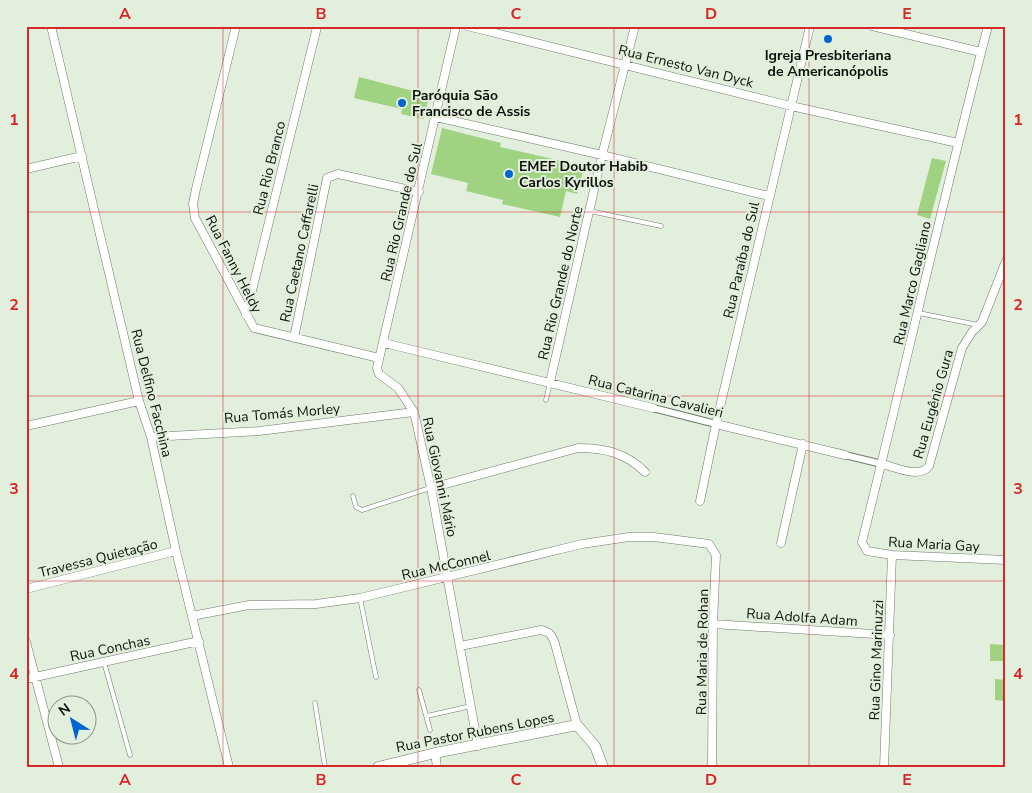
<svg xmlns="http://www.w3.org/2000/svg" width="1032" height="793" font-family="'Nunito Sans',sans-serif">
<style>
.building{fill:#9fd382}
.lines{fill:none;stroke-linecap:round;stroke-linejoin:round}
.service-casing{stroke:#6e7a69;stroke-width:5}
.pedestrian-casing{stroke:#6e7a69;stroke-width:8}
.minor-casing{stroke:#6e7a69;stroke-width:9}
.tertiary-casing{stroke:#6e7a69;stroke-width:11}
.service{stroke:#fff;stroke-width:4}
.pedestrian{stroke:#fff;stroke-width:6}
.minor{stroke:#fff;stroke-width:8}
.tertiary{stroke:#fff;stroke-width:10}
.grid{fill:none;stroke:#d62828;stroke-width:1;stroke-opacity:0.55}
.poi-dot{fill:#0065ce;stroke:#e2efdc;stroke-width:2}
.labels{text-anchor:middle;stroke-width:4;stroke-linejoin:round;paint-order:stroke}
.poi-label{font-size:14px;font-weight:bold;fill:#0d110b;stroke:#e2efdc;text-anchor:start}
.street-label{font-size:14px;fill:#0d110b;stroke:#e2efdc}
.neatline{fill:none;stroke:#d62828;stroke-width:2}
.grid-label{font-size:16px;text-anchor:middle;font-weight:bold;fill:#d62828}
</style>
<rect width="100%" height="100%" fill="#e2efdc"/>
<path class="building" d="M359,77L429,95L424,119L401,114L402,109L354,98Z
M442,128L501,143L500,147L584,166L577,194L566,191L560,217L502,204L503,200L466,191L468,183L431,174Z
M932,158L946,161L930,219L917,215Z
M990,644L1006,645V661H990Z
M995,679L1006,680V701L995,700Z"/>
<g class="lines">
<defs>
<path id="service" d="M590,211L661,226
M919,313L978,325
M546,400L550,383
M353,496L356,507L362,510L430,488
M360,598L376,677
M104,662L130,755
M419,690L430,730
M315,703L325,767
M427,716L471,706"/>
<path id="pedestrian" d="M653,408L716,424
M845,455L882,464"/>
<path id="minor" d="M51,26L139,401L151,437L176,551L229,767
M236,26L196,189L193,204L195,218L254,328L379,358
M456,26L377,368L379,374L398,388L414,412L431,488L478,746
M467,26L791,106L958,143
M872,26L981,52
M988,26C943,198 905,370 862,542L867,551L892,555L1006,560
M436,117L602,155L769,196
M26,169L82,156
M246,315L317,27
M294,338L327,178L338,174L419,192
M384,343L653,408
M550,382L602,155L635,26
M716,424L845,455
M26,426L139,401
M151,437L259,431L414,412
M882,464C895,467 920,479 929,466L962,348L972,332L982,322L1006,261
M431,488L578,448C605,448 626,453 645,472
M700,501L716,424L810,26
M781,543L803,444
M26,589L176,551
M192,616L249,605L316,604L360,598L582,544L629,537H654L709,544L716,555L713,624L712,767
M713,624L890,635
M26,642L59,767
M460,646L541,630C550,632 552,635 555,644L577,725
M26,679L199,641
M435,753L437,767
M884,767L892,555"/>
<path id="tertiary" d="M378,767L435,753L577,725L595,746L603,767"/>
</defs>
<use href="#service" class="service-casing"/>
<use href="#pedestrian" class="pedestrian-casing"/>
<use href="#minor" class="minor-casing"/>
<use href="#tertiary" class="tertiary-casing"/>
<use href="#service" class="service"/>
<use href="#pedestrian" class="pedestrian"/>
<use href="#minor" class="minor"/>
<use href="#tertiary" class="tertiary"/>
</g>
<path class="grid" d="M223,26V767M418,26V767M614,26V767M809,26V767M26,212H1006M26,396H1006M26,581H1006"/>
<g class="poi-dot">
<circle cx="828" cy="39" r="5"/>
<circle cx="402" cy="103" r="5"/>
<circle cx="509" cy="174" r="5"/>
</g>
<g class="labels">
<g class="poi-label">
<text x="828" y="60" text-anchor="middle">Igreja Presbiteriana<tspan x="828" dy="16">de Americanópolis</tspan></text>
<text x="412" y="100">Paróquia São<tspan x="412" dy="16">Francisco de Assis</tspan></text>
<text x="519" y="171">EMEF Doutor Habib<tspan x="519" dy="16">Carlos Kyrillos</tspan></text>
</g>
<g class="street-label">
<text transform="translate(686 66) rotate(14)" y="5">Rua Ernesto Van Dyck</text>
<text transform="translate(269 168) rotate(-76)" y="5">Rua Rio Branco</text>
<text transform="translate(401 212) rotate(-77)" y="5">Rua Rio Grande do Sul</text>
<text transform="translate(299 253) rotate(-78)" y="5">Rua Caetano Caffarelli</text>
<text transform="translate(741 260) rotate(-77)" y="5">Rua Paraíba do Sul</text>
<text transform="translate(234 264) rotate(63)" y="5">Rua Fanny Heldy</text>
<text transform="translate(560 283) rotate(-77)" y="5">Rua Rio Grande do Norte</text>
<text transform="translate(912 283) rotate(-77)" y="5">Rua Marco Gagliano</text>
<text transform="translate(152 393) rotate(76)" y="5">Rua Delfino Facchina</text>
<text transform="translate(656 396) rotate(14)" y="5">Rua Catarina Cavalieri</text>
<text transform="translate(933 404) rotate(-74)" y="5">Rua Eugênio Gura</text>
<text transform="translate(282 413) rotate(-5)" y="5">Rua Tomás Morley</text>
<text transform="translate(440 477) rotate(78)" y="5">Rua Giovanni Mário</text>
<text transform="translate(934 544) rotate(3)" y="5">Rua Maria Gay</text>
<text transform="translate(98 558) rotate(-14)" y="5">Travessa Quietação</text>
<text transform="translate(446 565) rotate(-13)" y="5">Rua McConnel</text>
<text transform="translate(802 617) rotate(4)" y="5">Rua Adolfa Adam</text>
<text transform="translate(110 648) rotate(-12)" y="5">Rua Conchas</text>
<text transform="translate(702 652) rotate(-89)" y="5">Rua Maria de Rohan</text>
<text transform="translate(876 660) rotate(-88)" y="5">Rua Gino Marinuzzi</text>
<text transform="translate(475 732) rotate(-11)" y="5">Rua Pastor Rubens Lopes</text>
</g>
</g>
<rect width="1032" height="793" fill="none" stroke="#e2efdc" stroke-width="55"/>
<g transform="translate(72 720) rotate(324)"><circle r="24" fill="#e2efdc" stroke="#8d9688"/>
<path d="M0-4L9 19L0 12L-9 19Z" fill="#0065ce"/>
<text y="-8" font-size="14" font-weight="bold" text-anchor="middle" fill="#0d110b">N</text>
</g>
<rect x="28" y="28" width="976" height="738" class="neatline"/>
<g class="grid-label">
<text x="125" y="19">A</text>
<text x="321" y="19">B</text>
<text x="516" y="19">C</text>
<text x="711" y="19">D</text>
<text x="907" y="19">E</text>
<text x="14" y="125">1</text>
<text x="1018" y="125">1</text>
<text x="14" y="310">2</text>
<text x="1018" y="310">2</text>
<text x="14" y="494">3</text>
<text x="1018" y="494">3</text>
<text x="14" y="679">4</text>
<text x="1018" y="679">4</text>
<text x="125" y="785">A</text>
<text x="321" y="785">B</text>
<text x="516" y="785">C</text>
<text x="711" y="785">D</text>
<text x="907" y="785">E</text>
</g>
</svg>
